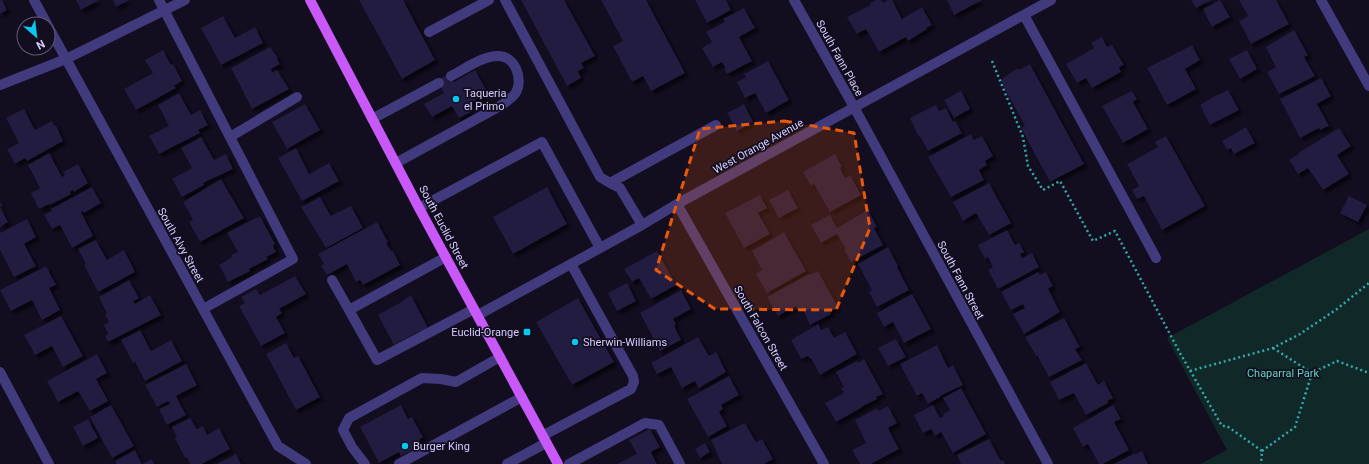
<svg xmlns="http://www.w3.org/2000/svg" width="1369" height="464" font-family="Roboto,sans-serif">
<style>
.green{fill:#112829}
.building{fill:#241a3f;filter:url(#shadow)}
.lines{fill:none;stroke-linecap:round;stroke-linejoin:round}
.path{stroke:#32abac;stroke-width:2.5;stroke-dasharray:2 3;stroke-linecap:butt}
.minor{stroke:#413a7c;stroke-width:10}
.major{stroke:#c859f8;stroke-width:10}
.marked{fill:#e8590c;fill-opacity:0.2;stroke:#e8590c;stroke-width:3;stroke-dasharray:8 5;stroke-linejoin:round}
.poi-dot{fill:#09c7ed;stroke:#120d1f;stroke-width:1.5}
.labels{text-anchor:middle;stroke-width:3.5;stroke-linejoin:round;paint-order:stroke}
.street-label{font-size:11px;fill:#d6cdfd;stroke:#120d1f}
.poi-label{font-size:11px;fill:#d6cdfd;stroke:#120d1f;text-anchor:start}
.park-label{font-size:11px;fill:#5dd9c3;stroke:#120d1f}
</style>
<defs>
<filter id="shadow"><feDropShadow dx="3.5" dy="3.5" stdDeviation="1" flood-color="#0009"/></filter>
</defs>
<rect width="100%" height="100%" fill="#120d1f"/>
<path class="green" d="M1369,229V464H1200L1227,450L1167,338Z"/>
<path class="building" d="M0,0H2L7,10L0,14Z
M76,0H99L81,10Z
M113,0H129L116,7Z
M359,0H403L435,60L402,79Z
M521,0H564L595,56L581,63L584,68L578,71L581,78L567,86Z
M601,0H646L685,73L651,91L643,76L632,82L613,46L623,41Z
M695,0H726L731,10L707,23Z
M876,0H881L883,3L888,0H892L902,19L922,7L932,25L926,28L927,29L908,41L906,37L879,52L866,29L857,34L847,17L871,5L870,3Z
M947,0H982L954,15Z
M1191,0H1211L1196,8Z
M1220,0L1230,17L1212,27L1203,9Z
M1239,0H1276L1289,24L1251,44L1239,21L1248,16Z
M744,8L755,28L739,37L752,61L727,74L724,69L726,68L722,62L713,67L702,48L712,42L706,32L725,22L723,19Z
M223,16L235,38L255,27L263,43L221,65L201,28Z
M1294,30L1308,55L1304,57L1315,76L1279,94L1267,72L1276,67L1266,47Z
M1102,37L1107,47L1112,45L1124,65L1119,67L1121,72L1092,88L1086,78L1077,83L1066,64L1094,48L1091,43Z
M1192,45L1200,60L1185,69L1196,89L1167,105L1147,68Z
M270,47L278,58L277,59L280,64L271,69L272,72L277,70L289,89L252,109L231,68Z
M163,50L171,65L173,64L182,81L174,86L176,88L136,110L124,89L153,73L145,60Z
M1247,50L1257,69L1240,79L1229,59Z
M768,61L789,100L766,113L755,93L745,98L737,82L746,77L744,74Z
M1030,64L1084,164L1050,182L1021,128L1025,126L1000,80L1018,68L1019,70Z
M475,70L488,93L467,105L471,112L459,118L452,106L432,117L424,104L444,93L437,80L449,74L454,82Z
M1321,78L1331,96L1317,104L1329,126L1320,130L1319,128L1300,138L1280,99Z
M1228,90L1239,110L1210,125L1200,105L1213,97Z
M961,91L970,109L954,118L944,100Z
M1132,91L1137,99L1133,102L1148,129L1123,143L1102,106Z
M179,93L191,115L200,110L208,125L198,130L200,133L159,154L149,136L169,126L158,105Z
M305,104L320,130L287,149L272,122Z
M744,104L753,122L737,131L727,113Z
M936,105L939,111L946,108L953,122L955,121L962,133L928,151L919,135L918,136L910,118Z
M24,109L35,130L52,121L54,126L56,125L63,141L27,161L25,158L15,164L7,149L19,143L6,118Z
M1246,127L1255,143L1234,154L1231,148L1227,150L1222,141Z
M1339,128L1351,146L1337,155L1349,174L1323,190L1308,168L1298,174L1289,160L1299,154L1298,153Z
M971,134L974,140L982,136L993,156L985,161L987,165L979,170L984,180L951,197L928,157Z
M1166,136L1205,206L1162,230L1144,196L1137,199L1132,190L1139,186L1127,164L1158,147L1155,142Z
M201,137L214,160L226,154L233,169L203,183L204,185L182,197L172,179L192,168L181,148Z
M296,148L309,174L329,163L339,181L302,201L278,158Z
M49,153L62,177L65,175L63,172L78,164L88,183L74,192L73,190L70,192L71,194L50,205L49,204L39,209L31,193L40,188L28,165Z
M835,154L842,167L840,168L845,178L850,175L861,195L830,212L814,184L811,186L803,172Z
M221,179L244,218L200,242L189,222L193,220L183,202Z
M989,183L1011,223L989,235L976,213L963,221L953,202Z
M92,187L101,203L84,213L83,211L81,212L93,236L72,248L60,225L52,229L44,215L52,211L51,209Z
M547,187L567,224L513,254L493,217Z
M788,190L798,208L779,218L769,200Z
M760,195L767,208L758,213L770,234L744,248L725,213Z
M1349,196L1367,205L1358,222L1340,213Z
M320,197L331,216L351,206L363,228L326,248L301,207Z
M0,202L2,206L0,207L8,222L0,227Z
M868,210L877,227L874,228L883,245L851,262L844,249H846L837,234L821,243L811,225L830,215L837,228Z
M260,216L275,244L273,246L276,252L266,257L268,259L249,269L250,271L228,282L219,265L232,257L231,255L238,252L227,233L257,217V218Z
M27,219L36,237L24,244L36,266L14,277L0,250V233Z
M377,222L388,242L386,243L391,251H393L400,265L363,285L360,280L356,282L347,264L327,275L321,266L324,264L318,254Z
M1007,230L1015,245L1019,243L1024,252L1020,254L1022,258L1032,253L1039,267L998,289L988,270L993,267L988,257L985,259L978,245Z
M784,232L806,271L767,293L756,274L762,270L752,251Z
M96,240L107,260L124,250L135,272L98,292L84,265L86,264L78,249Z
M888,247L898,266L897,267L909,290L877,307L869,292L872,290L858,264Z
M657,251L676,285L651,299L639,278L632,282L624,269Z
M46,266L56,285L49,288L60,310L42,320L32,300L11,311L0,290Z
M818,271L838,307L830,311L831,314L810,325L802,308L798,310L796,306L778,316L767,297L809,274L810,275Z
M1038,272L1040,275L1046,272L1053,286L1048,289L1060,312L1024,334L1013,314L1025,308L1023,304L1011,310L1001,292Z
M295,276L306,294L279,309L282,313L276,317L285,333L261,346L239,306L245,303L241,297L256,289L260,295Z
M129,280L139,298L133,301L135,304L150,295L161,315L108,342L105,336L108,334L104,325L109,322L105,314L107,313L99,297Z
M627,283L636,301L617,311L608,293Z
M681,290L691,309L673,319L676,324L674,325L681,340L660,351L640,313Z
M912,294L931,329L904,343L893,322L884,327L877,313Z
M411,295L428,328L420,332V331L394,345L378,315L403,301V300Z
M578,298L614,362L572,385L536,322Z
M61,316L83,356L63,367L52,346L35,355L24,335Z
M1064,318L1080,347L1075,349L1082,360L1049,377L1037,355L1036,356L1025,337Z
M818,324L821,330L828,327L834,338L845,332L857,354L820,375L811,358L810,359L808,356L801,359L791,340Z
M140,330L151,351L171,340L182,361L145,381L135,362L133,363L121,340Z
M698,337L709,356L716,352L726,372L699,388L695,381L682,388L671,367L657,374L651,363Z
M896,339L906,357L888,366L878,348Z
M286,343L294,358L298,356L320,397L296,410L266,354Z
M937,345L948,368L953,365L963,385L940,396V397L928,404L922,393L917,396L900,364Z
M97,354L107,373L96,379L108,401L90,411L78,391L58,402L47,381Z
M864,359L883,394L876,397L877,399L861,407V408L836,422L825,403L844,393L841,388L844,387L836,372L857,361L858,363Z
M1086,363L1098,385L1104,381L1113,398L1107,401L1108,403L1086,415L1074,393L1059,400L1050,382Z
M186,364L197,385L176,396L186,415L167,425L159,409L170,404L168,401L157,407L145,385Z
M729,376L739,395L721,405L723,409L719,412L727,426L708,437L687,399Z
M961,388L986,434L953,453L941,432L935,436L931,429L923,433L914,415L933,405L940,418L944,416L943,414L950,410L943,398Z
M111,405L134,446L112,458L90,417Z
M401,405L408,419L412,417L423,437L419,440L420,442L412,446L414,449L401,456L399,452L379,463L360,427Z
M1113,405L1121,419L1114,422L1129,450L1103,464H1099L1088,444L1083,447L1073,428Z
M888,406L897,423L888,428L899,449L871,464H860L852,450L866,443L855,420L877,408L878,411Z
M190,418L197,429L203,426L207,435L219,428L230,449L202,464H190L186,457L185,458L175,438L177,437L172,427Z
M88,419L98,438L83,446L73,427Z
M745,423L756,442L762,439L773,459L764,464H722L711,440Z
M650,429L660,447L651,452L657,464H617L637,454L629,440Z
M989,439L1001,461L1003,460L1005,464H961L957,455Z
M705,443L710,452L700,458L695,449Z
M135,450L142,464L152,459L154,464H116L115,461Z
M1142,451L1148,464H1114L1135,453L1136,454Z
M236,454L241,464H217Z"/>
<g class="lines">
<path class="path" d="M992,61L1023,137L1028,166L1043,190L1060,181L1093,241L1115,231L1180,353L1222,426H1227L1262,451L1261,464
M1273,348L1312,373
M1190,371L1273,348L1300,334L1337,309L1369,283
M1262,451L1295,427L1312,373L1337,361L1369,373"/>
<path class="minor" d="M34,0L47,24
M159,0L293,259L203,309
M505,0L600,177L610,183L716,125
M794,0L854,107L1048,464
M1321,0L1369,86
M1024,15L1156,258
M48,26L278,446L306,464
M429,32L489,0
M0,85L66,59L185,0
M372,119L439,83
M230,137L297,97
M396,163L500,106C506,102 511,99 515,94C524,81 516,56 498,56C482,56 465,69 451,76
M610,183L620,188L642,225
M677,204L824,464
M419,208L542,142L600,248
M446,257L349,310L377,360L474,309
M332,280L349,310
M478,315L642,225L677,204L1051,0
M0,372L49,464
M542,436L631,389L634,382L633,376L571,264
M365,464L352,447L343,430L349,418L422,378L441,379L456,382L500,357
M399,464L522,397
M507,464L546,443
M569,464L645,423L659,425L680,464"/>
<path class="major" d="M310,0L419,208L558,464"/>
</g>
<path class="marked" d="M784,121L854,133L870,228L836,310L715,309L656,270L700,129Z"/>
<g class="poi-dot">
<circle cx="456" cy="99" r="4"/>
<rect x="523" y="328" width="8" height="8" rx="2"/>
<circle cx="575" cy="342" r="4"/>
<circle cx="405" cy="446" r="4"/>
</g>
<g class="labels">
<g class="street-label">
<text transform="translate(840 58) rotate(61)" y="4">South Fann Place</text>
<text transform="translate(758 146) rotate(-29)" y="4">West Orange Avenue</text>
<text transform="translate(444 227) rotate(62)" y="4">South Euclid Street</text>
<text transform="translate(181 245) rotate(61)" y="4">South Alvy Street</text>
<text transform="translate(961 280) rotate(62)" y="4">South Fann Street</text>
<text transform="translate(761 328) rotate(60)" y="4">South Falcon Street</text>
</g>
<g class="poi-label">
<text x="464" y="97">Taqueria<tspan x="464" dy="13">el Primo</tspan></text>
<text x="519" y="336" text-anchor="end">Euclid-Orange</text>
<text x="583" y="346">Sherwin-Williams</text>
<text x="413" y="450">Burger King</text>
</g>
<g class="park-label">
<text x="1283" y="377">Chaparral Park</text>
</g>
</g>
<g transform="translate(36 36) rotate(152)"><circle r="19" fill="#120d1f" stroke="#605a78"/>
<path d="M0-3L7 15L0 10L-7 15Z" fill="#09c7ed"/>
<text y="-6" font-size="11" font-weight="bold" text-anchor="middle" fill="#d6cdfd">N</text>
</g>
</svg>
